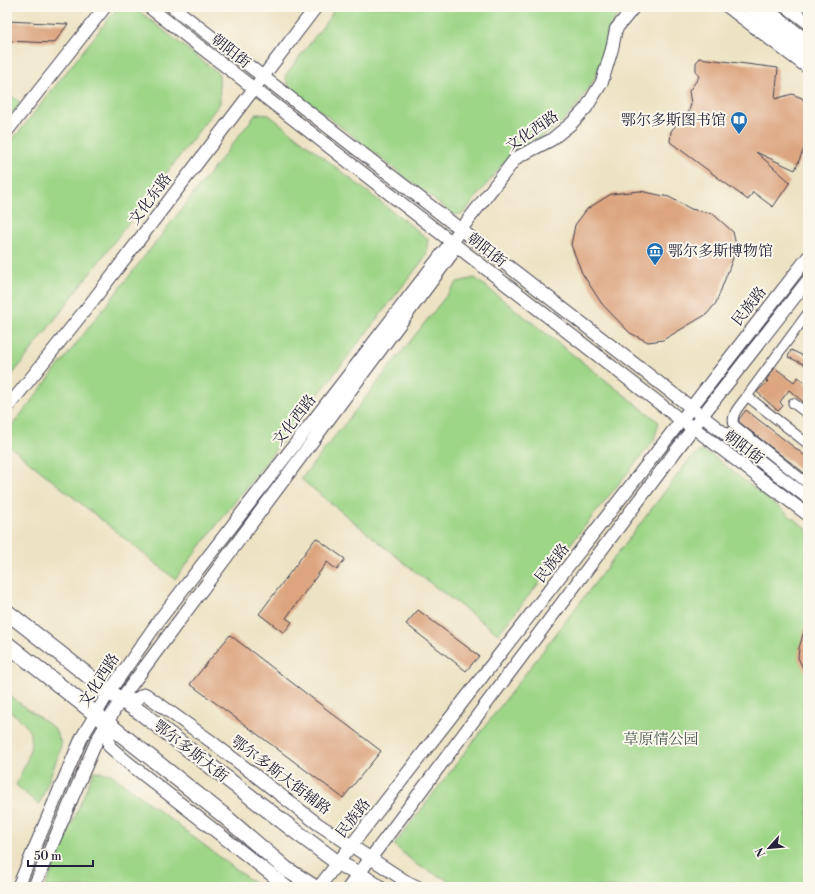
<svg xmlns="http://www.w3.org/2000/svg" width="815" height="894" font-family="'Libre Bodoni','Noto Serif SC',serif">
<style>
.green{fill:#9ed688;stroke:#607c62}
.building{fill:#dca47f}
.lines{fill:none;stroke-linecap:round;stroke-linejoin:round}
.minor-casing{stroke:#403f50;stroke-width:11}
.tertiary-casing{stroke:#403f50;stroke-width:14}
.secondary-casing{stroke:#403f50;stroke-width:15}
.primary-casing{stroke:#403f50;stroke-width:17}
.minor{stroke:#fff;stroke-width:9}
.tertiary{stroke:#fff;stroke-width:12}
.secondary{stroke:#fff;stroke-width:13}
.primary{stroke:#fff;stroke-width:15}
.labels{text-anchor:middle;stroke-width:4;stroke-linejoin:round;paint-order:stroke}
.street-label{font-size:15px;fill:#22223b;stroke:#fbf7ec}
.poi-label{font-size:15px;fill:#22223b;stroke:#fbf7ec;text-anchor:end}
.park-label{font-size:15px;fill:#475852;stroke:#fbf7ec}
</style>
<rect width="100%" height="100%" fill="#fbf7ec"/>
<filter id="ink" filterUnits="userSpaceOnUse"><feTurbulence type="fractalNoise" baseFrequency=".025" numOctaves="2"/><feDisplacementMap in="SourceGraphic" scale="8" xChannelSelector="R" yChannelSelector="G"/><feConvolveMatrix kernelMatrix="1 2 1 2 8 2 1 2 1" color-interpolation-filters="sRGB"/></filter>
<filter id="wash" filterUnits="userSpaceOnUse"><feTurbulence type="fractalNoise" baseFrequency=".012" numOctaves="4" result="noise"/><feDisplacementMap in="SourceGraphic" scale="16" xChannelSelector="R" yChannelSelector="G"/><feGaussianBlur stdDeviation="0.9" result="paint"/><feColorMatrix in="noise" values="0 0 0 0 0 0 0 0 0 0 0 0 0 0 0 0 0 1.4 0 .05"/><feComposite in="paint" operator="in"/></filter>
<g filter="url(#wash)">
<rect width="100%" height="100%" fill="#ede3c4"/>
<path class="green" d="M118,7H134L219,74L220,103L7,382V147Z
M334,7H623L608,30L603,54L595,78L577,105L562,122L546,134L514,150L463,214L454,215L291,88L287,82L285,76L330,17L333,11Z
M7,92L21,103L7,122Z
M256,114L269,115L428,239L426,256L175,579L7,444V432Z
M475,278L659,422L654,440L498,634L413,570L301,479L457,282Z
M701,451L713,456L808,530V887H462L417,865L394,845L689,460Z
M7,694L54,728L61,743L60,751L39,805L16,785C23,768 39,743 26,726C22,719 13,714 7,709Z
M94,771L111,774L259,887H45Z"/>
<g id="blocks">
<path class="building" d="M7,21L68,24L54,43L7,41Z
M699,58L778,68L775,99L792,94L802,98L806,103L808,109V139L795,170L756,152L790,182L773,207L753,192L748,200L670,142L671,131L678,123L686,120L691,104L689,91L699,77L696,71V63Z
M640,191L669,197L691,209L713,214L733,232L736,245L733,258L716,303L707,314L663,340L648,342L630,333L602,304L582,273L571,245L575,225L587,209L611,194Z
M791,350L808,358V366L788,357Z
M775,368L794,382L798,377L808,385V406L789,390L780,402L783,406L778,411L757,392L768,381L766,380Z
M746,410L808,458V476L739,422V419Z
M316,538L345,559L337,570L327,562L286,618L292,622L284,633L259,614Z
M418,610L479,656L466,671L406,624Z
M806,624H808V678L798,658L799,648Z
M230,635L381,751L343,798L190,684Z"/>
</g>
</g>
<g filter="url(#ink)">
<use href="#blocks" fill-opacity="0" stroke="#403f50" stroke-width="1"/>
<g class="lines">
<defs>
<path id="minor" d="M747,396L808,313
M793,403L808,414
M808,444L747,396C741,405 730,414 734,425L808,484"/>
<path id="tertiary" d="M149,7L682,421L694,428L808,515
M173,7L808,498
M728,7L808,68
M787,7L808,23
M7,131L105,7
M7,408L94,299L316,7
M129,703L145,694L212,742L318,824L407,882L418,887
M107,722L109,746L126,761L287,887
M18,887L82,737L109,692L160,619L516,158L551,140L572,123L586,108L602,82L612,49L616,29L634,7
M34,887L97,740L121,699L451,255
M319,887L808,257
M349,887L702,416L808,280"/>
<path id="secondary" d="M748,7L808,54
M763,7L808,42"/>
<path id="primary" d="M7,612L109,692L140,712L299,834L338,863L359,874L378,887
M7,644L222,814L286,869L314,887"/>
</defs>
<use href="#minor" class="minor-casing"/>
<use href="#tertiary" class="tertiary-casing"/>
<use href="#secondary" class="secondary-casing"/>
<use href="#primary" class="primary-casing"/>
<use href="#minor" class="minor"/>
<use href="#tertiary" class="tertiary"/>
<use href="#secondary" class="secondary"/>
<use href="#primary" class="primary"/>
</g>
</g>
<defs>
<symbol id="library-pin" viewBox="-11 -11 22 30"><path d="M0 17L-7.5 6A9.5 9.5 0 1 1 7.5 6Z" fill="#1f6fb2" stroke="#fbf7ec"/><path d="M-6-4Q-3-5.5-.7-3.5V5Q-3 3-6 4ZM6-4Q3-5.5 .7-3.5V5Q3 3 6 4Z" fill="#fff"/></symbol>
<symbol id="museum-pin" viewBox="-11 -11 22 30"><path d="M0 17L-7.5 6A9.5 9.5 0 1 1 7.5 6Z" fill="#1f6fb2" stroke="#fbf7ec"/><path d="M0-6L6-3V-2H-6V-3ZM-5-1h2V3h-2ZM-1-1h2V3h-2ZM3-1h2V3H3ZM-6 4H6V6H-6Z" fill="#fff"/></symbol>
</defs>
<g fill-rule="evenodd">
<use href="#library-pin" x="729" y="110" width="20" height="27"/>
<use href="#museum-pin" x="645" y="241" width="20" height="27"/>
</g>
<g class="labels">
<g class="street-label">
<text transform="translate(231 51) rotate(38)" y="5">朝阳街</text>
<text transform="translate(532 131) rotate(-34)" y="5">文化西路</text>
<text transform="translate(150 199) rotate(-53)" y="5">文化东路</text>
<text transform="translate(487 250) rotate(38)" y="5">朝阳街</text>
<text transform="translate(749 306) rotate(-52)" y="5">民族路</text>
<text transform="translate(294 420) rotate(-52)" y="5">文化西路</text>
<text transform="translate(744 447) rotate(37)" y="5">朝阳街</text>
<text transform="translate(552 563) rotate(-52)" y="5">民族路</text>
<text transform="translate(99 680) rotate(-57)" y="5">文化西路</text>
<text transform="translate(191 751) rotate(38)" y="5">鄂尔多斯大街</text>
<text transform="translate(281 775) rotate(37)" y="5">鄂尔多斯大街辅路</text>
<text transform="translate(353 818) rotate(-52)" y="5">民族路</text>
</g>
<g class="poi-label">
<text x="726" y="125">鄂尔多斯图书馆</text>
<text x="668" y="256" text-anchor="start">鄂尔多斯博物馆</text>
</g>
<g class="park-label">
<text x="661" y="744">草原情公园</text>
</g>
</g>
<rect width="815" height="894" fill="none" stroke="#fbf7ec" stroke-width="24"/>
<g transform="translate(769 848) rotate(243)" stroke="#fbf7ec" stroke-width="3" paint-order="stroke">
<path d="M0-3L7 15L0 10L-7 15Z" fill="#22223b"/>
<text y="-6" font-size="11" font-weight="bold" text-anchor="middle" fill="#22223b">N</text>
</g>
<path d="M28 860v6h65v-6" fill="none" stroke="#22223b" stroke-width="2"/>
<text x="34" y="860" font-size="12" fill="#22223b" stroke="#fbf7ec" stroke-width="3" paint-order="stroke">50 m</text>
</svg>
